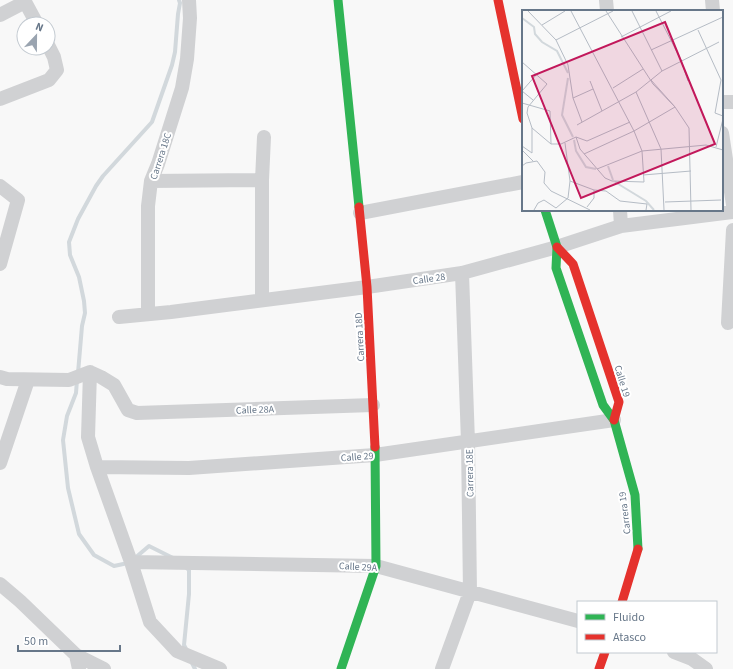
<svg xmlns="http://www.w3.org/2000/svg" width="733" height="669" font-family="'Source Sans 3',sans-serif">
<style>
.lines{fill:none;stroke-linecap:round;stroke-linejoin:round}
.stream{stroke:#d2d8dc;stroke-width:4}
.street{stroke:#d0d1d3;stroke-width:14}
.fast{stroke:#30b455;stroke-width:9}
.jam{stroke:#e5322d;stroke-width:9}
.labels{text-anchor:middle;stroke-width:4;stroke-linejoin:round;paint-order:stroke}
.street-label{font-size:10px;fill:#677789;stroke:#fff}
.inset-river{fill:none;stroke:#d2d8dc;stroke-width:2}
.inset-road{fill:none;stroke:#b5bcc5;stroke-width:1}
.view{fill:#c2185b;fill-opacity:0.15;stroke:#c2185b;stroke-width:2}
.inset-edge{fill:none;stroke:#677789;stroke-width:2}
</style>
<rect width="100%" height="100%" fill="#f8f8f8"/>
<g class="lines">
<path class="stream" d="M78,373L82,326L85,313L84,301L79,277L70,255L69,242L78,219L96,186L103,176L152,122L172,65L175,52L178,14L180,3L179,0
M77,380L76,393L67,416L63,440L68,488L79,534L94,555L114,566L128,563
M135,558L149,546L173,558
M185,567L189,570V594L184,645L187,651
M191,661L195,669"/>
<path class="street" d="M24,0L37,24
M606,0L607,11
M712,0L713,11
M0,15L25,2
M0,99L49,80L57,70L54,57L48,45
M722,102H733
M722,133L733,205
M151,181L262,180
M0,186L18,200L0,264
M620,210L621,226
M360,213L523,182
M262,300V180L264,137
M148,314V206L151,181L158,164L182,88L187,59L190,18L189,0
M119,317L171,312L367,287L462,273L557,247L621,226L733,212
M728,323L733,230
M90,372L88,437L97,467L131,562L150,622L177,651L220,669
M0,377L7,379L69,380L90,372L101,377L114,385L128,410L137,413L373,405
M0,463L28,380
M97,467L189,468L375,455L614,420
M131,562L376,566L578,621
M0,584L20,601L76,655L79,669
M674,652L692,659L706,669
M76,655L104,669
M442,669L470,592L468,442L462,273"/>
<path class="fast" d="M338,0L359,207
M545,210L557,247L556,268L603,405L614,420L635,495L638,549
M341,669L376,566L375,447"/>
<path class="jam" d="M498,0L523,119
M359,207L367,287L375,447
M557,247L573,264L619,402L614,420
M622,602L638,549
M599,669L605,652"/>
</g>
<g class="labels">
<g class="street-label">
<text transform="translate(160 156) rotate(-72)" y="4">Carrera 18C</text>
<text transform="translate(429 278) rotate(-8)" y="4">Calle 28</text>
<text transform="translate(359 337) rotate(-93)" y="4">Carrera 18D</text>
<text transform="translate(623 381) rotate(73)" y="4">Calle 19</text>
<text transform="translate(255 409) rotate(-2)" y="4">Calle 28A</text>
<text transform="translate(357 456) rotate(-4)" y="4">Calle 29</text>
<text transform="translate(469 473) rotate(-91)" y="4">Carrera 18E</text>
<text transform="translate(624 513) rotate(-97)" y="4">Carrera 19</text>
<text transform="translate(358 566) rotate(3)" y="4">Calle 29A</text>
</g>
</g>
<g transform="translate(522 10)">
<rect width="201" height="201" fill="#f8f8f8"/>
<path class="inset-river" d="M0,8L12,17L13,24L20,32L35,41L46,63M46,68L40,105L51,127M52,130L54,141L64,157L74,159M86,156L91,170M93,172L124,191L132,200"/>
<path class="inset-road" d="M6,1L34,30L46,55L51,88L60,112M49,1L112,121L120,141L122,172L90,171L83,168L58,139L54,127M84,1L131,74L153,97L167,118L169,200M110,1L140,61M134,1L159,50L166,71M20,15L43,1M176,20L199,70L193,103L201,106M99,27L149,1M34,30L91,1M129,40L201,7M0,52L25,74L6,97L5,103L10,118L29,134H39L54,127L65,131L108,112M129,70L153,97M68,71L80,101M91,78L121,59M0,81L15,64M0,81L11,90M114,82L139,139L142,200M51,88L71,79M0,93L28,101L29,134M55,115L114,82L140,61L197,32M0,136L10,143V118M194,137L201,109M0,140L11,151M62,144L112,121L153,97M0,156L4,153L15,151L23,162L22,173L29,181L68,200M75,159L120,141L184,135L201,140M121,165L169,161M48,171L72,180V188L65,197M72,180L84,181L98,191L125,194L124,200M143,192L199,190M12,200L16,193L22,190L34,198L46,188L48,171L43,133"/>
<path class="view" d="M143,12L193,134L59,188L10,66Z"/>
<rect width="201" height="201" class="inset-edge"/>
</g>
<rect x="577" y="601" width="140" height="52" fill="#ffffff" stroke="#c2c9d0"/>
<rect x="585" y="614" width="20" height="6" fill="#30b455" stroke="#c2c9d0"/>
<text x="613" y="621" font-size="12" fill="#677789">Fluido</text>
<rect x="585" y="634" width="20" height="6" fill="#e5322d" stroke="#c2c9d0"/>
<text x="613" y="641" font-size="12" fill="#677789">Atasco</text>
<g transform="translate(36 36) rotate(22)"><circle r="19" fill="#ffffff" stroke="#c2c9d0"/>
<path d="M0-3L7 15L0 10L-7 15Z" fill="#9aa4b0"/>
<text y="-6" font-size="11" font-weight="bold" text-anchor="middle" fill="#677789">N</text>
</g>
<path d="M18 645v6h102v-6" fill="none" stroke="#677789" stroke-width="2"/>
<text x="24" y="645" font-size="12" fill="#677789" stroke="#ffffff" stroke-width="3" paint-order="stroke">50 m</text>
</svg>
